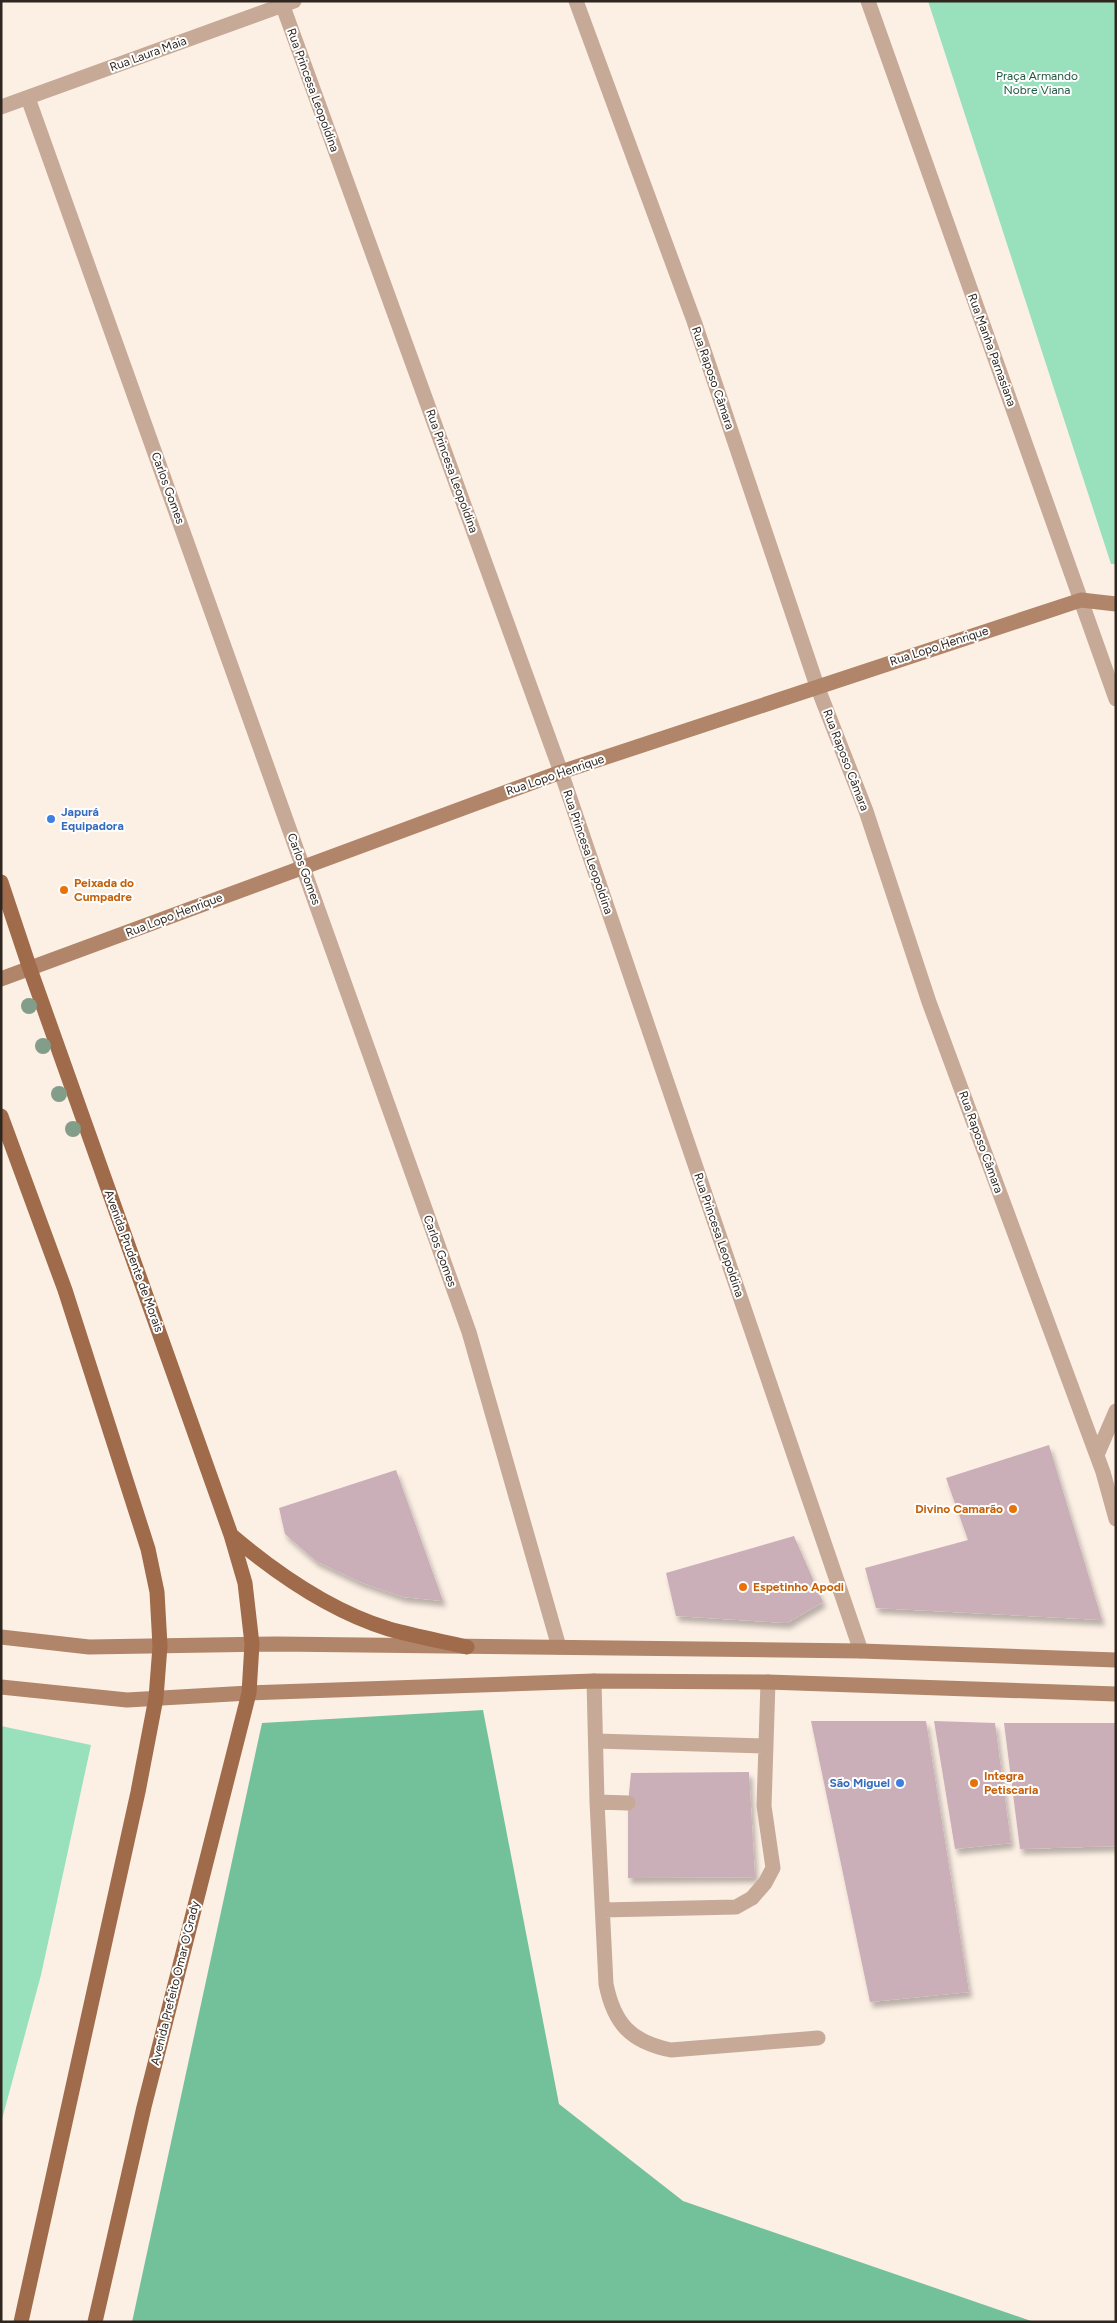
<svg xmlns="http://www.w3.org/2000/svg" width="1117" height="2323" font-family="Figtree,sans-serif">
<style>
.green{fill:#99e1bd}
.forest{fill:#72c19b}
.building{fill:#caafb9;filter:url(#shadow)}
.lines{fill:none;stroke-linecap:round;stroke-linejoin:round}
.lane{stroke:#c6a997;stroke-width:15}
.street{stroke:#c6a997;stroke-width:15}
.secondary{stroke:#b0856a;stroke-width:15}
.primary{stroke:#9f6b4a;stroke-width:15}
.tree{fill:#829d8a}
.shop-dot{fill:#3f7fe0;stroke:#fff;stroke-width:2}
.food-dot{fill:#e8710a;stroke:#fff;stroke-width:2}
.labels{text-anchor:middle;stroke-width:4;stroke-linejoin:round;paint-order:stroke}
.street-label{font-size:12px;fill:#2e261f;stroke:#fff}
.park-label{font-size:12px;fill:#1e5a41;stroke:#fff}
.shop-label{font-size:12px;font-weight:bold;fill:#366cbe;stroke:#fff;text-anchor:start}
.food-label{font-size:12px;font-weight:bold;fill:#c56008;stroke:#fff;text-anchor:start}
</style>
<defs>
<filter id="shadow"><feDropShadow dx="3" dy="5.5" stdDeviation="2.5" flood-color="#0004"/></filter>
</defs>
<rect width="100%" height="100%" fill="#fcefe4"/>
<path class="green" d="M928,1H1116V564H1111Z
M1,1726L91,1745L41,1975L1,2123Z"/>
<path class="forest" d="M483,1710L559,2104L683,2201L1034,2322H132L262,1723Z"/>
<path class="building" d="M1049,1445L1102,1620L876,1608L865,1568L968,1540L946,1478Z
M396,1470L443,1601L403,1597L360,1582L316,1561L285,1534L279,1508Z
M794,1536L823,1602L787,1623L676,1616L666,1573Z
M811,1721H926L969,1992L870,2002Z
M934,1721L995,1723L1011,1843L955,1849Z
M1004,1723H1116V1846L1020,1849Z
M749,1772L755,1877L628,1878V1803L631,1773Z"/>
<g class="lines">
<path class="lane" d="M594,1681L597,1802L606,1984C614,2024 631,2042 671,2050L818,2038
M596,1741L766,1746
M597,1802L628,1803
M603,1910L736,1907L752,1898L765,1883L773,1868L764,1806L768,1682"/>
<path class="street" d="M281,1L561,772L861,1651
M576,1L694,321L817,686L866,811L929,1002L1103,1472L1116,1519
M868,1L1116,699
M28,98L469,1332L559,1647
M1,107L294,1
M1097,1455L1116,1411"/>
<path class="secondary" d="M1,979L561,772L1081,600L1116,604
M1,1637L89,1647L277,1644L861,1651L1116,1660
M1,1687L127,1700L249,1693L594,1681L768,1682L1116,1694"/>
<path class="primary" d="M1,882L30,969L231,1535L245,1583L252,1644L249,1693L144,2107L95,2322
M1,1116L65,1290L148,1549L157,1592L160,1646L156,1698L138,1792L21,2322
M231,1535C277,1574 330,1611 389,1629C414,1636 441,1641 467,1647"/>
</g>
<g class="tree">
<circle cx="29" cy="1006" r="8"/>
<circle cx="43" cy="1046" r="8"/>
<circle cx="59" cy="1094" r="8"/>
<circle cx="73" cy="1129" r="8"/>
</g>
<g class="shop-dot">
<circle cx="51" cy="819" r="5"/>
<circle cx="900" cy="1783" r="5"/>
</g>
<g class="food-dot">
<circle cx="64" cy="890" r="5"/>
<circle cx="1013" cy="1509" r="5"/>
<circle cx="743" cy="1587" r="5"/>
<circle cx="974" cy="1783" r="5"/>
</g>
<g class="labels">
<g class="street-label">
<text transform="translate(148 54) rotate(-20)" y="4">Rua Laura Maia</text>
<text transform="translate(313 90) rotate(70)" y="4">Rua Princesa Leopoldina</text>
<text transform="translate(992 350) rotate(70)" y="4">Rua Manha Parnasiana</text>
<text transform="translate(713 378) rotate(71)" y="4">Rua Raposo Câmara</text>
<text transform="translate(452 471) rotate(70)" y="4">Rua Princesa Leopoldina</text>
<text transform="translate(168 488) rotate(70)" y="4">Carlos Gomes</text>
<text transform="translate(939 646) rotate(-18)" y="4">Rua Lopo Henrique</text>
<text transform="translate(846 760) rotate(69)" y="4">Rua Raposo Câmara</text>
<text transform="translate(555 775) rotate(-19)" y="4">Rua Lopo Henrique</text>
<text transform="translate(588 852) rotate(71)" y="4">Rua Princesa Leopoldina</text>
<text transform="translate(304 869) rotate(70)" y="4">Carlos Gomes</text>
<text transform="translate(174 915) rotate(-21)" y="4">Rua Lopo Henrique</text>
<text transform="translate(981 1142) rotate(70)" y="4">Rua Raposo Câmara</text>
<text transform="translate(719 1235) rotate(71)" y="4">Rua Princesa Leopoldina</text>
<text transform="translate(440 1251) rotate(70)" y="4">Carlos Gomes</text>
<text transform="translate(134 1261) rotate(70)" y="4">Avenida Prudente de Morais</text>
<text transform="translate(175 1983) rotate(-76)" y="4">Avenida Prefeito Omar O'Grady</text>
</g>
<g class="park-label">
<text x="1037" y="80">Praça Armando<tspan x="1037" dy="14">Nobre Viana</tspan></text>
</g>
<g class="shop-label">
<text x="61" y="816">Japurá<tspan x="61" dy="14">Equipadora</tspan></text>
<text x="890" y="1787" text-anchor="end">São Miguel</text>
</g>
<g class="food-label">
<text x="74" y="887">Peixada do<tspan x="74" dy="14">Cumpadre</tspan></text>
<text x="1003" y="1513" text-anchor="end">Divino Camarão</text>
<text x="753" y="1591">Espetinho Apodi</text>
<text x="984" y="1780">Integra<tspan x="984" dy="14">Petiscaria</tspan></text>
</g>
</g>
<rect width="1117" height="2323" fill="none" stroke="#2e261f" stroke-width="5"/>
</svg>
